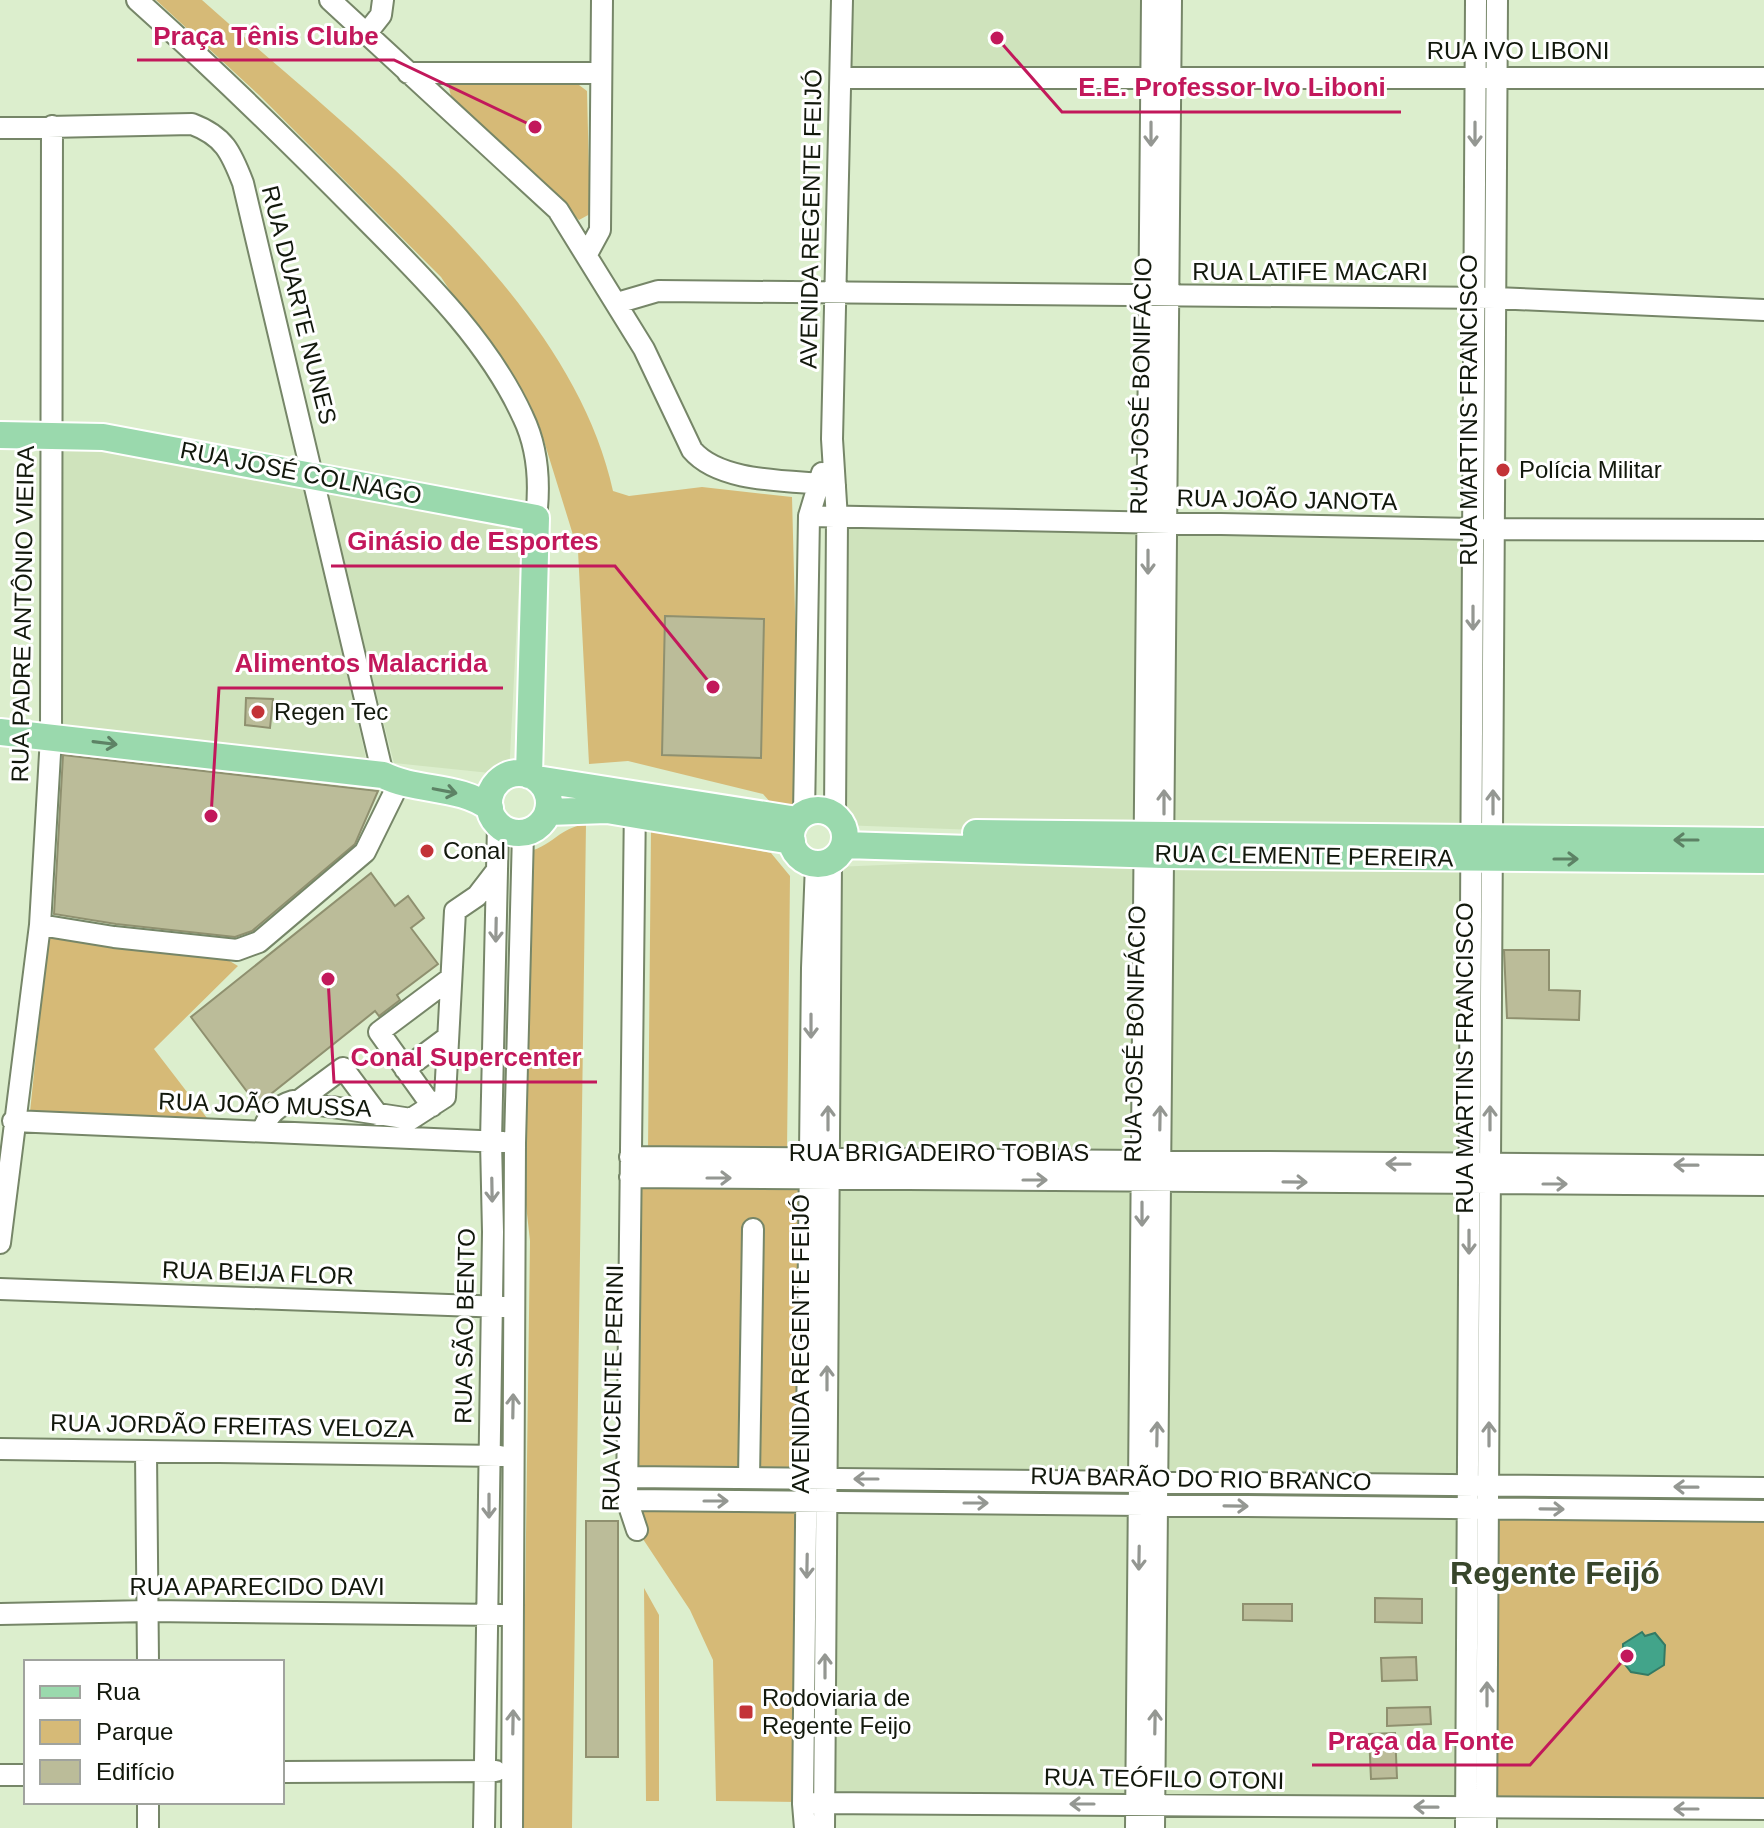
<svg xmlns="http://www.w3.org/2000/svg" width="1764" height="1828" font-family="Arial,sans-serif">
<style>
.built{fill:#cfe3bc}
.green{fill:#d6ba77}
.water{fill:#42a48a;stroke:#347a64;stroke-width:2}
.building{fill:#bbbc99;stroke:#8f906f;stroke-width:2}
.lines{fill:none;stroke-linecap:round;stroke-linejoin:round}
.minor-casing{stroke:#768668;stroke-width:24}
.major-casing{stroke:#fff;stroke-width:30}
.minor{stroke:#fff;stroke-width:20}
.major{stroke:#9ad9ad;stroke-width:26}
.oneway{stroke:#949792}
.oneway2{stroke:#5d8265}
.poi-dot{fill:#c33337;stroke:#fff;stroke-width:3}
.labels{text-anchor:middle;stroke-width:6;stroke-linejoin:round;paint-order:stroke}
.street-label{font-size:24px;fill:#12180c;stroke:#fff}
.poi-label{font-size:24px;fill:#12180c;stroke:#fff;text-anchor:start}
.district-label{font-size:32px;font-weight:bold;fill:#38462b;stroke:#fff}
.leader{fill:none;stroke:#c2185b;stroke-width:3}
.callout-dot{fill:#c2185b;stroke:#fff;stroke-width:3}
.callout-label{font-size:26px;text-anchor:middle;font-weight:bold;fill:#c2185b;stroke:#fff;stroke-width:6;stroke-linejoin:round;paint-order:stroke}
</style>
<rect width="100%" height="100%" fill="#dceecd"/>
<path class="built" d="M842,0H1152V76L841,78Z
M56,439L304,476L368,768L61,728Z
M334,488L503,517L521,544L509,775L394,763L327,501Z
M837,519L1148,523L1146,836L840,825Z
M1166,524L1473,529L1472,839L1164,837Z
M1145,854L1142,1161L828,1159L835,867Z
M1163,855L1471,859L1469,1164L1160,1161Z
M828,1179L1142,1180L1139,1481L826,1479Z
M1160,1181L1469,1184L1468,1485L1157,1482Z
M826,1502L1139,1504L1137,1804L825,1802Z
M1157,1505L1468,1508L1466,1807L1154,1805Z"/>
<path class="green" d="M156,0H202C347,129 570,294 613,491L629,496L702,487L792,497L800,804L780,813L763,794L628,761L589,764L578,551L539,425L441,277L259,95Z
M448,84L579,85L587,91L590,214L579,220L451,96Z
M586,824L572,1828H522L530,1241L511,1069L528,852C557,843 557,829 586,824Z
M651,830L771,853L790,876L787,1152L648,1150Z
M48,937L228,960L238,966L154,1049L207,1118L30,1112Z
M641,1177L810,1178L808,1479L638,1477Z
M638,1501L808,1502L798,1802L716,1801L713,1660L690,1610L637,1530Z
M1491,1513L1764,1516V1799L1489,1796Z
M644,1588L659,1615V1801H646Z"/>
<path class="water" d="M1642,1632L1645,1636L1655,1633L1665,1645L1664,1665L1648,1675L1631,1672L1623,1662V1644Z"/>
<path class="building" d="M665,616L764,619L761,758L662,755Z
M246,698L273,699L270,728L245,725Z
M63,755L378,791L355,844L252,931L235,937L116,924L54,914Z
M371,873L395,906L408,896L424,918L411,928L438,964L397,995L400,1000L379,1016L375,1011L257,1105L191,1017Z
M1504,950H1549V990L1580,991L1579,1020L1507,1018Z
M586,1521H618V1757H586Z
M1375,1598L1422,1599V1623L1375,1622Z
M1243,1604H1292V1621L1243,1620Z
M1416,1657L1417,1680L1382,1681L1381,1658Z
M1430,1707L1431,1724L1387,1726V1708Z
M1395,1733L1397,1778L1371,1779L1369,1734Z"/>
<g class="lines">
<defs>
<path id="minor" d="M137,0C214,69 288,141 360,214C420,275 487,338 523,417C538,448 540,485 536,518
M330,0L558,210L644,349L692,450C721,484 792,480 835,485
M366,34L381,15L383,0
M408,73H601
M841,78H1764
M0,128L192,124C224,136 231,152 243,183L383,775
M587,254L600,230L602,0
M617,303L658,291L1495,298L1764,310
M809,516L1473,529L1764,530
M635,800L627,1500L637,1530
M804,814L809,516L822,473
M835,816L837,519L832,439L842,0
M816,864L812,968L803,1804L805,1828H819
M40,925L114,937L237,950L259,942L365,852L399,783
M405,1069L448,1037
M297,1102L343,1068L378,1115
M432,1106L379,1032L451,978
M13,1121L503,1142
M263,1131C267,1115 277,1106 293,1101L411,1119L445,1097L455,911L477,896L497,870
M630,1157L1764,1166
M630,1177L1764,1185
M0,1243L40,925L51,737L52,126
M0,1289L504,1307
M0,1449L500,1456
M146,1452L148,1662
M627,1477L1764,1488
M749,1478L753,1229
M627,1500L1764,1511
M0,1614L149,1611L502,1615
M282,1772L496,1771
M0,1775H26
M812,1803L1764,1809
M148,1828V1802
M484,1828L493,1232L491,1141L498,825
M512,1828L515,1143L523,833
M824,1828L831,861
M1136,1828L1152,0
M1154,1828L1171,0
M1466,1828L1476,0
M1486,1828L1497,0"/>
<path id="major" d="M0,435L103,437L536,518L529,775
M0,732L383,775C417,792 460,785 490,808
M489 803a30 30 0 1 1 60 0a30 30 0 1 1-60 0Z
M537,779L797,820
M791 837a27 27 0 1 1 54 0a27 27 0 1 1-54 0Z
M548,812L607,810L792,841
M976,833L1764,841
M844,845L1163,855L1764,860"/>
</defs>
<use href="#minor" class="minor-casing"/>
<use href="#major" class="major-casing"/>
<use href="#minor" class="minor"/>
<use href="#major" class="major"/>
</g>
<defs><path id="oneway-shaft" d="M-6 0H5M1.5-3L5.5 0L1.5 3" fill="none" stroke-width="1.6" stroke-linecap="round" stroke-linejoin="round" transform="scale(2)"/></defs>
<g class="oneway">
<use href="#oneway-shaft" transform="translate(1151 134) rotate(90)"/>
<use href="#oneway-shaft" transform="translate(1475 134) rotate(90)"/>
<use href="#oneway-shaft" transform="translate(1148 562) rotate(90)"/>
<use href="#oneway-shaft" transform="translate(1473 618) rotate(90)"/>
<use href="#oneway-shaft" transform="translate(1164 802) rotate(-90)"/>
<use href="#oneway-shaft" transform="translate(1493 802) rotate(-90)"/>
<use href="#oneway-shaft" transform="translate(496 930) rotate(91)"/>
<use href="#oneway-shaft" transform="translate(811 1026) rotate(90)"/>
<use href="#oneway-shaft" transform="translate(828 1118) rotate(-90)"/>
<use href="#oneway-shaft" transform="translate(1160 1118) rotate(-89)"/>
<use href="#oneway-shaft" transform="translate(1490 1118) rotate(-90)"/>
<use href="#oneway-shaft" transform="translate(1398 1164) rotate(-179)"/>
<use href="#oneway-shaft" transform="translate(1686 1165) rotate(-179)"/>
<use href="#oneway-shaft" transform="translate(719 1178)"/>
<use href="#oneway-shaft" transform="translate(1035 1180)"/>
<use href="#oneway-shaft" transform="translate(1295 1182) rotate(1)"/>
<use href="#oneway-shaft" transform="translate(1555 1184)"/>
<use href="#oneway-shaft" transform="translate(492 1190) rotate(89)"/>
<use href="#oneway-shaft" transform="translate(1142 1214) rotate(90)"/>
<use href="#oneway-shaft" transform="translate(1469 1242) rotate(90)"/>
<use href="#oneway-shaft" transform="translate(827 1378) rotate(-90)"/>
<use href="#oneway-shaft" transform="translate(513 1406) rotate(-89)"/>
<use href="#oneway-shaft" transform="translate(1157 1434) rotate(-89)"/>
<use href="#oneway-shaft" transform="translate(1489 1434) rotate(-90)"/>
<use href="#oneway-shaft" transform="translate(866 1479) rotate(-180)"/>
<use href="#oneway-shaft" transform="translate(1686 1487) rotate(-179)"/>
<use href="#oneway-shaft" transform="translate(716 1501)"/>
<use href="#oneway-shaft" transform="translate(976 1503)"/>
<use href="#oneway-shaft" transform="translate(489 1506) rotate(90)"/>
<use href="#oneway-shaft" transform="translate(1236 1506) rotate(1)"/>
<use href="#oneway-shaft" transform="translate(1552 1509) rotate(1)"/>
<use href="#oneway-shaft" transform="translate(1139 1558) rotate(91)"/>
<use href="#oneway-shaft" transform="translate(807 1566) rotate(91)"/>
<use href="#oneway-shaft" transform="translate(825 1666) rotate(-90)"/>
<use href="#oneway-shaft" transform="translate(1487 1694) rotate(-90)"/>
<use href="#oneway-shaft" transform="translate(513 1722) rotate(-89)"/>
<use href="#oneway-shaft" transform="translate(1155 1722) rotate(-89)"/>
<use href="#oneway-shaft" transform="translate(1082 1804) rotate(-180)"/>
<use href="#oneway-shaft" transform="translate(1426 1807) rotate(-179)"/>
<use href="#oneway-shaft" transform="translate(1686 1809) rotate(-180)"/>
</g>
<g class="oneway2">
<use href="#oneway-shaft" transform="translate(105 743) rotate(7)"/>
<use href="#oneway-shaft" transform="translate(445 791) rotate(11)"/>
<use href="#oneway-shaft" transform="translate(1686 840) rotate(-180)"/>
<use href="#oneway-shaft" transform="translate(1566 859)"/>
</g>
<g class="poi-dot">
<circle cx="1503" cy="470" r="8"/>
<circle cx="258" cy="712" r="8"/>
<circle cx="427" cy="851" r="8"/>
<rect x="738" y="1704" width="16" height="16" rx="4"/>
</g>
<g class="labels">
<g class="street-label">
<text x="1518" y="59">RUA IVO LIBONI</text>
<text transform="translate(811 219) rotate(-89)" y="8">AVENIDA REGENTE FEIJÓ</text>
<text x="1310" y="280">RUA LATIFE MACARI</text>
<text transform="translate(299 305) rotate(76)" y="8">RUA DUARTE NUNES</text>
<text transform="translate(1141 386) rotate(-89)" y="8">RUA JOSÉ BONIFÁCIO</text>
<text transform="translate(1469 410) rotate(-90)" y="8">RUA MARTINS FRANCISCO</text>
<text transform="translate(301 473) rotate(11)" y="8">RUA JOSÉ COLNAGO</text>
<text transform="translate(1287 500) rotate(1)" y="8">RUA JOÃO JANOTA</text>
<text transform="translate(23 614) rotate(-89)" y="8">RUA PADRE ANTÔNIO VIEIRA</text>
<text transform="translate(1304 856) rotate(1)" y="8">RUA CLEMENTE PEREIRA</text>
<text transform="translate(1135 1034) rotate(-89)" y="8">RUA JOSÉ BONIFÁCIO</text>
<text transform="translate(1465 1058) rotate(-90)" y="8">RUA MARTINS FRANCISCO</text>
<text transform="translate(265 1105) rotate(2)" y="8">RUA JOÃO MUSSA</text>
<text x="939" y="1161">RUA BRIGADEIRO TOBIAS</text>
<text transform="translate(258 1273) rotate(2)" y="8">RUA BEIJA FLOR</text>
<text transform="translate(465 1326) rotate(-89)" y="8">RUA SÃO BENTO</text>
<text transform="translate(801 1344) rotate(-90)" y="8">AVENIDA REGENTE FEIJÓ</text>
<text transform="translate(613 1388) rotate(-89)" y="8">RUA VICENTE PERINI</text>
<text transform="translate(232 1426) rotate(1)" y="8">RUA JORDÃO FREITAS VELOZA</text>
<text transform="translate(1201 1479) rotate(1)" y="8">RUA BARÃO DO RIO BRANCO</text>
<text x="257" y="1595">RUA APARECIDO DAVI</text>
<text transform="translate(1164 1779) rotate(1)" y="8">RUA TEÓFILO OTONI</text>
</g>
<g class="poi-label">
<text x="1519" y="478">Polícia Militar</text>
<text x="274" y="720">Regen Tec</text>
<text x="443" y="859">Conal</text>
<text x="762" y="1706">Rodoviaria de<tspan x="762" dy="28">Regente Feijo</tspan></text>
</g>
<g class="district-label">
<text x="1555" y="1584">Regente Feijó</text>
</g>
</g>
<path class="leader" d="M535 127L394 60H137M997 38L1062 112H1401M713 687L615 566H331M211 816L219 688H503M328 979L334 1082H597M1627 1656L1530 1765H1312"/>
<g class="callout-dot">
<circle cx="535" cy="127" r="8"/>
<circle cx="997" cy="38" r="8"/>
<circle cx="713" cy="687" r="8"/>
<circle cx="211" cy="816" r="8"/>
<circle cx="328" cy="979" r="8"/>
<circle cx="1627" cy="1656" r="8"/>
</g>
<g class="callout-label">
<text x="266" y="45">Praça Tênis Clube</text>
<text x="1232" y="96">E.E. Professor Ivo Liboni</text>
<text x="473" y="550">Ginásio de Esportes</text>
<text x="361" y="672">Alimentos Malacrida</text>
<text x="466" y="1066">Conal Supercenter</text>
<text x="1421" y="1750">Praça da Fonte</text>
</g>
<rect x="24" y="1660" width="260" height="144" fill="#ffffff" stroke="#a0a39e" stroke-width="2"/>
<rect x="40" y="1686" width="40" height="12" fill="#9ad9ad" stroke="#a0a39e" stroke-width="2"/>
<text x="96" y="1700" font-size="24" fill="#12180c">Rua</text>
<rect x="40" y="1720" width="40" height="24" fill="#d6ba77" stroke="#a0a39e" stroke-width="2"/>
<text x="96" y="1740" font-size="24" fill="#12180c">Parque</text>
<rect x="40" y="1760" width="40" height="24" fill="#bbbc99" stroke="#a0a39e" stroke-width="2"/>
<text x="96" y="1780" font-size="24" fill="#12180c">Edifício</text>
</svg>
